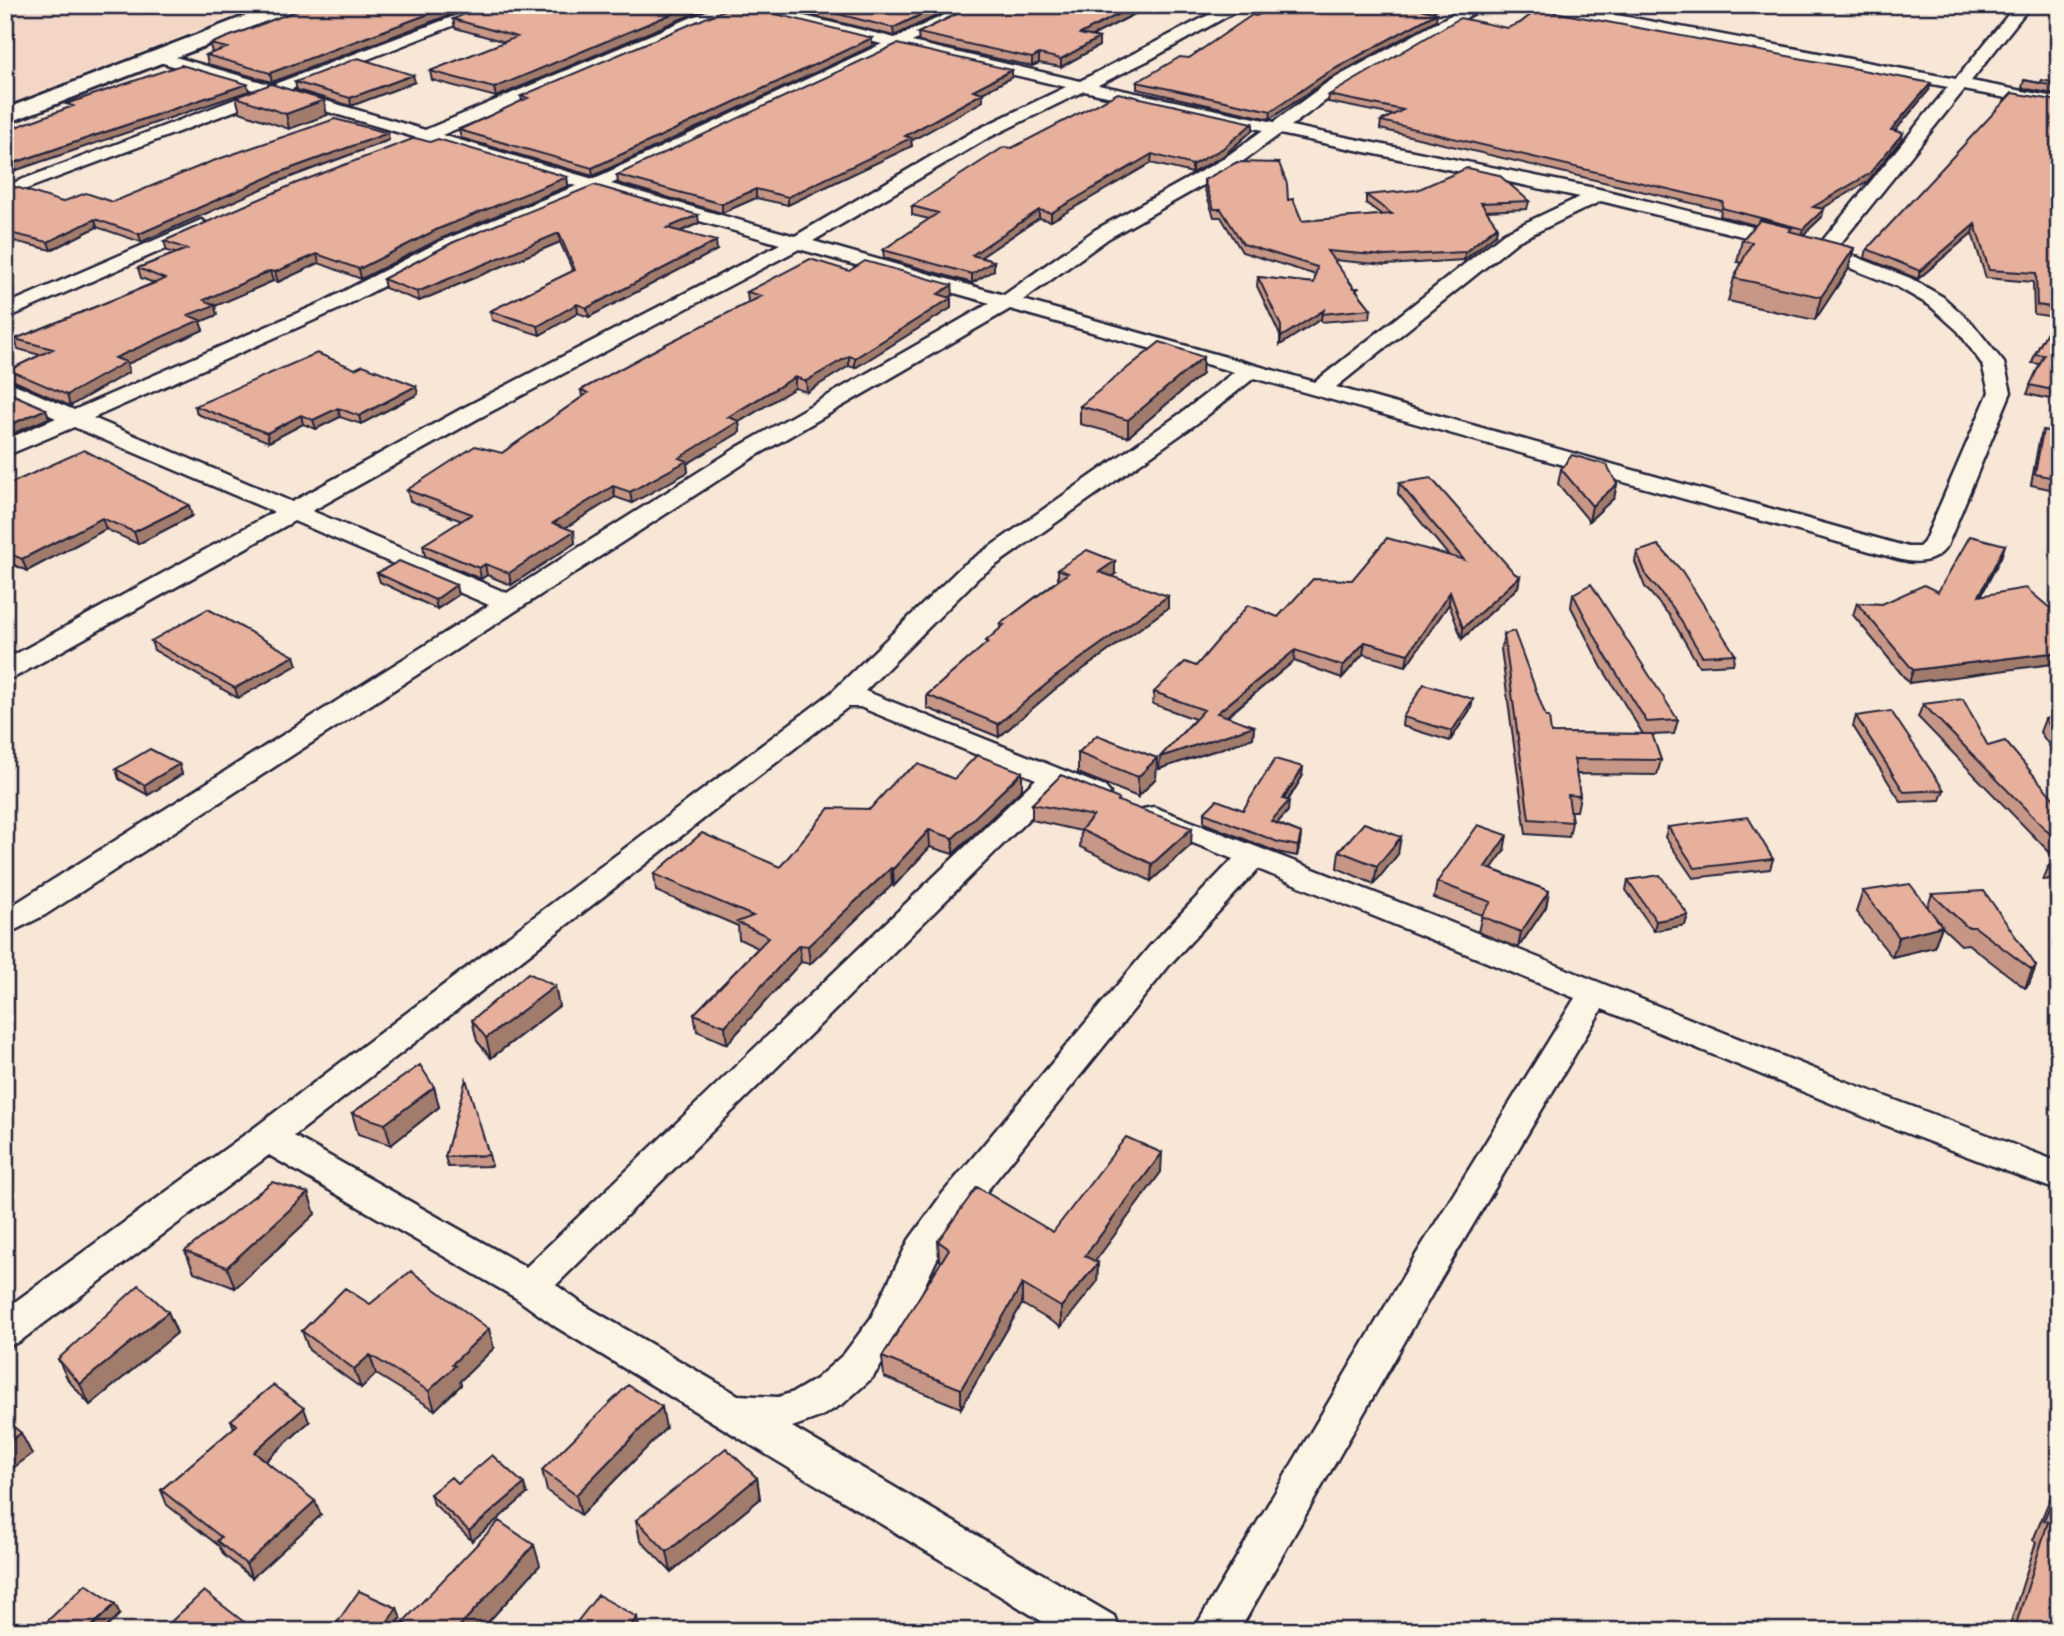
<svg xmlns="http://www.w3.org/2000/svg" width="2064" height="1636" font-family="'Balsamiq Sans',sans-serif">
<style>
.built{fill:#f3d6c5}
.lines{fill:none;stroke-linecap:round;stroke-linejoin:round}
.street-casing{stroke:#22223b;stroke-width:5}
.secondary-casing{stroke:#22223b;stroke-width:6}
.street{fill:#fcf5e5;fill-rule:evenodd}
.secondary{fill:#fcf5e5;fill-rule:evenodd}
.wall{fill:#c69786;stroke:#22223b;stroke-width:2}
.shaded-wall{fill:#a17b6d;stroke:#22223b;stroke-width:2}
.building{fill:#e6b09c;stroke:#22223b;stroke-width:2}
</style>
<rect width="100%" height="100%" fill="#f8e7d6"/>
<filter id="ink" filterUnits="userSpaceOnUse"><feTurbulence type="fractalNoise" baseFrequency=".0143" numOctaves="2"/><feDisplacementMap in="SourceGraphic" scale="14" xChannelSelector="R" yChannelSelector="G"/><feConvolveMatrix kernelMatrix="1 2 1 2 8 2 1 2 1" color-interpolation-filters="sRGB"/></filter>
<g filter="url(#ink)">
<path class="built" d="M5,5H262L5,105Z"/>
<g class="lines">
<defs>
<path id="street" d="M484,5H506L289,90L425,130L721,5H759L895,38L966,5H986L912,42L1080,81L1228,5H1247L1149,60L1098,85L1274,122L1328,82L1469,5H1488L1340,90L1291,126L1599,189L1797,238L1800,242L1790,248L1601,201L1518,241L1336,387L1908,547H1919L1924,542L1989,392L1982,364L1958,331L1929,305L1896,286L1817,255L1814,251L1948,87L1549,12L1510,10L1503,5H1564L1956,79L2016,5H2031L1971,81L2059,98V108L1964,90L1836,249L1910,278L1943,297L1972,323L2004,363L2011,392L1947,546C1936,563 1917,564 1898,559L1254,378L1200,421L979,577L865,691L1105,787L1110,793L1105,799L1095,802L1059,789L556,1285L584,1305L738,1395L778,1397L794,1392L816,1379L844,1354L871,1318L909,1240L943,1193L1150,946L1233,859L1143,823L1139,816L1143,809L1154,807L1442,919L1839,1079L2059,1162V1191L1872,1120L1602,1009L1440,1280L1239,1631H1193L1414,1258L1575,998L1258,869L1172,962L969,1213L937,1259L899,1340L872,1378L844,1403L820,1417L792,1427L1114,1616L1120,1631H1058L556,1327L516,1298L269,1155L19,1342L5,1347V1309L254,1128L831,693L961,567L1184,411L1234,372L1010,309L754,457L45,915L5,935V910L489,605L294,521L15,677L5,679V660L274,512L74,427L5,456V440L56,418L5,395V380L74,410L323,302L441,241L576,186L426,141H416L414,137L274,96L5,197V186L257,91L153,60L151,57L153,54H165L272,85ZM739,10L882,44L593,179L442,135ZM899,48L1066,87L974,131L795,236L611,184ZM1084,91L1263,130L1223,159L1095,230L1004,295L813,241L986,139ZM1280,134L1580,197L1504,233L1315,382L1023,300L1109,238L1235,167ZM595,191L780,244L463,408L292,502L93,418L337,310L455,249ZM799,249L990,303L738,447L507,593L312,511L479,418ZM848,707H860L1036,779L526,1267L294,1136Z
M201,220L211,226L208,230L5,319V305Z"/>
<path id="secondary" d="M274,5H302L299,9L5,124V109Z"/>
</defs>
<use href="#street" class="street-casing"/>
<use href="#secondary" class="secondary-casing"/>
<use href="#street" class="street"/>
<use href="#secondary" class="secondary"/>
</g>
<path class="wall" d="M311,5L272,82L208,64L206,55L212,53L210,44Z
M714,5L496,97L432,80L430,71L505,42L455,28L453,19Z
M770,5H959L894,36Z
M975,5H1152L1092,36L1099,38V46L1061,67L1039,63L1032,66L919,42L918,33Z
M1444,5L1432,12L1436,20L1327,80L1270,119L1137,89V82L1189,58Z
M1507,28L1929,90L1895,131L1903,133L1901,140L1867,182L1821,209L1822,217L1803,235L1854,248L1848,270L1815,320L1728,301L1734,278L1742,263L1737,262L1742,240L1755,225L1720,216L1721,210L1380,129L1381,121L1393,115L1328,102L1329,95Z
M872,38V46L593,176L461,138L459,130L522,101L521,96Z
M1012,77L982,93L983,101L911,141L912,146L788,205L756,198L722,213L618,183L617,175Z
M2024,80L2040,83L2059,84V95L2022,88Z
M295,82H415L351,106L297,90Z
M236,97L327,115L289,129L240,112Z
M2059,101V388L2054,400L2027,394L2040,364L2032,363L2035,354L2055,317L2034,314L2033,282L1986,278L1972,233L1918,279L1865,258L1867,249Z
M1253,130L1222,157L1192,173L1151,163L1051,221L1039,218L981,257L994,270L972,283L884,258L883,250L929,219L912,215V206L1012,148Z
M389,140L280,181L141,242L97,227L51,250L5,239V190L62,202H113Z
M567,177L568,186L440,239L361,279L319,263L278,282L273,281L215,306L217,315L200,322L203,330L127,364L129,372L70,406L12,380L9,370L40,355L18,349L15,339L154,283L141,278L138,268L175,253L167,251L164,241Z
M1204,180L1288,200L1302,221L1382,215L1366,203V195L1529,201L1527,209L1486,211L1497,226L1496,234L1464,260L1386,265L1333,260L1371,309L1370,318L1321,322V319L1280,345V335L1257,286L1258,277L1314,283L1316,275L1242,252L1221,217H1214L1204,187Z
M699,223L680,232L717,250L589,317L578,313L540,335L492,320L490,311L573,271L560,242L419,301L385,288L383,279L454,242Z
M849,271L953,295L949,297L951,308L855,368L849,366L807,392L795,388L739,422L740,432L687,464L688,472L632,503L615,497L565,528L575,543L511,585L487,575L481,579L425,556L423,545L462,521L410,501L407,490L502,453L582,397L581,390L750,302H748L747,292Z
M1203,357L1202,374L1128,437L1080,424V406Z
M418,394L361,424L340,417L316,429L303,424L269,442L197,414L195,406Z
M2043,430L2059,434V491L2031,485L2039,441Z
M1561,469L1617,484L1614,498L1589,521L1558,484Z
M1399,483L1515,574L1520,576L1518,587L1462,639L1449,604L1406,666L1363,654L1342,678L1294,661L1227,717L1254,726L1253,738L1159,769L1160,757L1195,719L1153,704L1154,692L1278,617L1352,580L1449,556L1398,494Z
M5,486L192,516L138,544L106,529L27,571L5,561Z
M2005,545L2001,557L1909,683L1853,615L1857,603L1882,604L1938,592Z
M1637,552L1735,654L1733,664L1699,666L1670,616L1645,587L1635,562Z
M1058,569L1115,574L1111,576L1168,608L1054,690L999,737L927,708V695L986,644V641L1000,629V624L1058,580Z
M377,573L458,595L437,609L380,582Z
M1573,594L1678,720L1674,734L1652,735L1661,760L1657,775L1576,774L1580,796L1577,811H1570L1572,822L1569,837L1526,834L1501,649L1504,634L1546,717L1551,733L1643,734L1601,666L1571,607Z
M151,641L297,665L238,698L154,650Z
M1473,699L1471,708L1450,741L1402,726L1403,717Z
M1923,704L1988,746L2059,805V878L2043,880L2049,866L2057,860L1918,717Z
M1856,716L1944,790L1940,800L1901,802L1853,726Z
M2059,716V760L2040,732L2045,719Z
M1078,753L1157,758L1156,778L1138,797L1078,773Z
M179,764L182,774L148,795L119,779L116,769Z
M1302,777L1288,801V811L1277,823L1301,833L1300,843L1297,856L1277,852L1204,823V813L1243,810Z
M954,779L1022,789L953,854L930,847L894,886L892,885L810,964L801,962L727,1044L697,1031L694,1014L758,948L739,939L738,926L656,891L654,874L780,867L870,809Z
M1119,801L1191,845L1151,881L1080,847L1081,831L1032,820V804Z
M1668,827L1773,859L1770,869L1693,878L1665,837Z
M1339,851L1398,854L1374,884L1337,868Z
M1504,851L1491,869L1549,891L1546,907L1518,948L1478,932L1482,915L1434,898L1437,882Z
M1628,880L1688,915L1685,925L1654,931L1626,890Z
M1863,891L1927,908L1932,894L2036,966L2029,984L2025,988L1968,944L1961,945L1942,927L1934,947L1892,957L1856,912Z
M559,1006L491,1058L477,1041L472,1020Z
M434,1087L439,1107L391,1145L358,1134L352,1113Z
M489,1155L492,1166L448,1167L445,1157Z
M1161,1172L1095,1261L1098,1263L1097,1282L1061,1327L1022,1304L961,1408L884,1377L882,1357L942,1262L939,1260L938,1241L1053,1232Z
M308,1193L315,1214L235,1288L194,1272L185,1251Z
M168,1312L177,1333L90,1405L68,1380L58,1359Z
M302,1331L494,1348L460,1381L461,1385L435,1410L376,1374L361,1388L309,1350Z
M231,1420L309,1422L266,1461L321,1515L252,1578L224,1555L219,1546L167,1505L161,1490L234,1428Z
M666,1428L581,1515L547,1491L542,1470Z
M2059,1477V1631H2008L2036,1542L2033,1540Z
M757,1478L760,1499L671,1572L640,1540L636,1520Z
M458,1484L527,1494L472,1541L434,1504L430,1494Z
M540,1565L480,1631H406L403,1622Z
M397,1608L401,1618L392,1631H339L336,1624Z"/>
<path class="shaded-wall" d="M453,5H476L272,82L270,73Z
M693,5H714L496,97L494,88Z
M941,5H959L894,36L893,28Z
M1136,5H1152L1080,42V34Z
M1433,5H1444L1423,17L1424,10Z
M1437,13L1436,20L1327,80L1270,119L1271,111L1327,73Z
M872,38V46L593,176L592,168Z
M1099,38V46L1061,67V59Z
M1039,54V63L1032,66V58Z
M1012,70V77L973,98V90Z
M413,75L415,82L351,106L350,98Z
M1931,83L1929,90L1889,138L1891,130Z
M247,84L249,91L5,174V166Z
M983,93V101L911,141L912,146L788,205V197L905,136Z
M324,100L327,115L289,129L286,114Z
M1253,123V130L1222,157L1192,173V165Z
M388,133L389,140L280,181L141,242L139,234L278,173Z
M1903,133L1901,140L1867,182L1811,215L1813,207Z
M1152,154L1151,163L1051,221V213Z
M567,177L568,186L440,239L361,279L359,269L438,229Z
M756,189V198L722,213V204Z
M1824,209L1822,217L1801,237L1803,229Z
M1039,210V218L972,263V255Z
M698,215L699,223L668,237L667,228Z
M95,219L97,227L51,250L48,242Z
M1975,224L1972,233L1918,279L1920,271Z
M1497,226L1496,234L1464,260L1465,252Z
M559,233L560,242L419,301L417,292Z
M716,241L717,250L589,317L587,308Z
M1854,248L1848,270L1815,320L1821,297Z
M317,254L319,263L278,282L275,272Z
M994,261V270L972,283V274Z
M270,271L273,281L215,306L217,315L200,322L203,330L127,364L129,372L70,406L67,395L115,358L188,315L204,300Z
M952,285L953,295L938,304V294Z
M951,298V308L855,368V358Z
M577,304L578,313L540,335L538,326Z
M1324,310L1322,314L1321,319L1280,345L1281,337Z
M849,356V366L807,392L806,381Z
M1203,357L1202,374L1128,437V420Z
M795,377V388L739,422L740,432L687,464L688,472L632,503L630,492L679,458L728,417Z
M416,386L418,394L361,424L359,416Z
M338,408L340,417L316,429L313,420Z
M46,409L49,418L7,436L5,427Z
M301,415L303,424L269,442L267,433Z
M1617,484L1614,498L1589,521L1592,506Z
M613,486L615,497L555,534L553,523Z
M189,505L192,516L138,544L134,532Z
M102,518L106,529L27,571L22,559Z
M574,531L575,543L511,585L509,573Z
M2005,545L2001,557L1975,608L1979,596Z
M1115,561V574L1099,585V572Z
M485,564L487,575L481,579L479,568Z
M1520,576L1518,587L1462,639L1463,628Z
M456,585L458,595L437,609L435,600Z
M1450,592L1449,604L1406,666L1408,654Z
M1168,596V608L1054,690L999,737L998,724L1055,677Z
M1365,642L1363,654L1342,678L1343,666Z
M1295,650L1294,661L1216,725L1217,713Z
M2059,652V663L1909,683L1913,670Z
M294,656L297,665L238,698L235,688Z
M1473,699L1471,708L1450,741L1452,731Z
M1254,726L1253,738L1159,769L1160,757Z
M1157,758L1156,778L1138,797V777Z
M179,764L182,774L148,795L144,785Z
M1303,767L1302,777L1284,806L1289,801L1288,811L1270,831L1271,821Z
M1022,772V789L953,854V838Z
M1192,828L1191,845L1151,881L1152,864Z
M929,830L930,847L894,886L893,869Z
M1301,833L1300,843L1297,856L1298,846Z
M1507,835L1504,851L1482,882L1485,867Z
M1401,837L1398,854L1374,884L1377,866Z
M891,868L892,885L810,964L808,946Z
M1549,891L1546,907L1518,948L1521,932Z
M1688,915L1685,925L1654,931L1656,921Z
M1942,926L1934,947L1892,957L1899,937Z
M799,945L801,962L727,1044L725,1026Z
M2036,966L2029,984L2025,988L2032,970Z
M555,986L559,1006L491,1058L486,1038Z
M434,1087L439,1107L391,1145L385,1124Z
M1162,1153L1161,1172L1085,1275V1256Z
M308,1193L315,1214L235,1288L227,1267Z
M1098,1263L1097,1282L1061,1327V1307Z
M1022,1284V1304L961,1408V1389Z
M168,1312L177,1333L90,1405L80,1384Z
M489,1329L494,1348L460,1381L461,1385L435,1410L429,1391L452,1364Z
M370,1355L376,1374L361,1388L354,1369Z
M662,1407L666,1428L581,1515L576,1495Z
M304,1408L309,1422L260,1466L254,1452Z
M21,1433L32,1454L5,1474V1445Z
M757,1478L760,1499L671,1572L667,1552Z
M524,1484L527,1494L472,1541L469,1531Z
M315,1501L321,1515L252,1578L246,1564Z
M534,1545L540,1565L480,1631H455Z
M115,1604L120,1614L103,1631H87Z
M397,1608L401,1618L392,1631H381Z
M637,1617L640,1631H627Z
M244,1622L247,1631H235Z"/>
<path class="building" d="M311,5H453L270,73L206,55L227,48L210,44Z
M486,5H693L494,88L430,71L517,37L453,19Z
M736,5H740L872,38L592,168L459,130L528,98L521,96Z
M803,5H941L893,28Z
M975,5H1136L1080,34L1099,38L1061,59L1039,54L1032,58L918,33Z
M1280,5H1433L1424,10L1437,13L1327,73L1271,111L1137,82L1180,57L1189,58L1252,15L1256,16Z
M1538,9L1931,83L1891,130L1903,133L1869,174L1813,207L1824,209L1803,229L1722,208L1723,202L1381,121L1403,110L1329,95L1460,18L1507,28L1520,23Z
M897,44L1012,70L973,90L983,93L905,136L911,138L788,197L756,189L722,204L617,175Z
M358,58L413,75L350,98L295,82Z
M181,65L247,84L5,166V131L73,106L66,104Z
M2024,80L2040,83L2042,80L2059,84V87Z
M271,84L324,100L286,114L236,97Z
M1118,93L1253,123L1222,149L1192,165L1152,154L1051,213L1039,210L972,255L994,261L972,274L883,250L938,213L912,206L1004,147L1012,148Z
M2012,93L2059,101V308L2037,305L2036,273L1989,270L1975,224L1920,271L1867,249Z
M335,119L388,133L278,173L139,234L95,219L48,242L5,232V190L16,187L62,202L86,193L113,202L210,162Z
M415,138L430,142L438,139L567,177L438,229L359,269L317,254L275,272L270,271L204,300L215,305L188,315L200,320L115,358L126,362L67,395L9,370L53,349L15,339L165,279L138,268L187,249L164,241L294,184Z
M1237,162L1279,163L1287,184L1288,200L1293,199L1302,221L1392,214L1366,195L1417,190L1467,168L1499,175L1529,201L1481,203L1497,226L1465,252L1386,256L1327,251L1354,288H1358L1356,290L1371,309L1322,314L1324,310L1281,337V326L1258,277L1314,283L1317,267L1243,244L1221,209H1214L1204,180Z
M594,185L698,215L667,228L716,241L587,308L577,304L538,326L490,311L575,270L559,233L417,292L383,279L454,242Z
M1760,220L1792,228L1789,231L1854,248L1821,297L1734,278L1752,242L1742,240Z
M810,259L849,271L865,261L952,285L938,294L951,298L855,358L849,356L806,381L795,377L728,417L739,421L679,458L687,461L630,492L613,486L553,523L574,531L509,573L485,564L479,568L423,545L472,514L407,490L475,446L502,453L588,393L581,390L664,345L762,296L747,292Z
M2059,310V387L2057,391L2030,385L2044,355L2035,354Z
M1160,342L1203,357L1128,420L1080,406Z
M317,353L355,369L363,365L416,386L359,416L338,408L313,420L301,415L267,433L195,406Z
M5,391L46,409L5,427Z
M2043,430L2059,434V479L2035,474Z
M84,450L189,505L134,532L102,518L22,559L5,552V486Z
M1572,455L1607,465L1617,484L1592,506L1561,469Z
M1431,478L1515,574L1520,576L1463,628L1450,592L1408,654L1365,642L1343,666L1295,650L1217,713L1254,726L1160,757L1204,710L1154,692L1185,662L1196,666L1248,605L1278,617L1313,579L1352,580L1387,538L1464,560L1399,483Z
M1970,536L2005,545L1979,596L2026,588L2051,609L2059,608V652L1913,670L1857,603L1882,604L1924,585L1938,592Z
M1658,545L1682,571L1735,654L1702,656L1672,606L1647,577L1637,552Z
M1087,550L1115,561L1099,572L1168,596L1055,677L998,724L927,695L988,642L986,641L1004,625L1000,624L1068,573L1058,569Z
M399,561L456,585L435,600L377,573Z
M1591,584L1678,720L1647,722L1604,653L1573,594Z
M208,609L294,656L235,688L151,641Z
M1514,631L1546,717H1549L1551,733L1652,734L1661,760L1574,759L1580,796L1568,795L1572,822L1529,819L1504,634Z
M1424,684L1473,699L1452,731L1403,717Z
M1963,699L1988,746L2005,741L2059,805V843L1923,704Z
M1891,711L1944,790L1904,792L1856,716Z
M2059,716V740L2045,719Z
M1097,735L1157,758L1138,777L1078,753Z
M150,749L179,764L144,785L116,769Z
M977,755L1022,772L953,838L929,830L893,869L891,868L808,946L799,945L725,1026L694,1014L769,937L737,922L753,916L654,874L702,833L780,867L829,808L870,809L897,779L918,764L954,779Z
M1275,759L1303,767L1283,799L1289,801L1271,821L1301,833L1298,846L1278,842L1204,813L1217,800L1243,810Z
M1061,775L1119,799L1118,801L1192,828L1152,864L1081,830L1093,816L1032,804Z
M1748,817L1773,859L1695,868L1668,827Z
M1364,823L1401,837L1377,866L1339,851Z
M1478,825L1507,835L1485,867L1549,891L1521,932L1481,916L1491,902L1437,882Z
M2059,859V865L2049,866Z
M1660,875L1688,915L1656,921L1628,880Z
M1910,884L1942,926L1899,937L1863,891Z
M1984,891L2036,966L2032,970L1975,927H1967L1932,894Z
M528,973L555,986L486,1038L472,1020Z
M420,1065L434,1087L385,1124L352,1113Z
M466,1079L489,1155L445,1157Z
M1126,1137L1162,1153L1085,1256L1098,1263L1061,1307L1022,1284L961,1389L882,1357L949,1249L938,1241L977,1187L1053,1232Z
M272,1182L308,1193L227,1267L185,1251Z
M411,1271L489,1329L452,1364L455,1366L429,1391L370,1355L354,1369L302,1331L345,1288L370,1304Z
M139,1285L168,1312L80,1384L58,1359Z
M273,1385L304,1408L254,1452L315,1501L246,1564L217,1541L221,1537L161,1490L237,1425L231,1420Z
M628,1385L662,1407L576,1495L542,1470Z
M5,1419L21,1433L5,1445Z
M726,1448L757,1478L667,1552L636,1520Z
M492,1455L524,1484L469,1531L430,1494L451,1477L458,1484Z
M2059,1485V1631H2014L2048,1522L2044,1520Z
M499,1521L534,1545L455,1631H415L403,1622Z
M86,1584L115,1604L87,1631H37Z
M204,1591L244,1622L235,1631L162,1630Z
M359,1591L397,1608L381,1631H353L336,1624Z
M598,1595L637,1617L627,1631H570Z"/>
</g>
<rect width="2064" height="1636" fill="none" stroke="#fcf5e5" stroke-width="28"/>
<rect x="14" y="14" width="2036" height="1608" fill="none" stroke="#22223b" stroke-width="2.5" filter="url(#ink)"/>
</svg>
